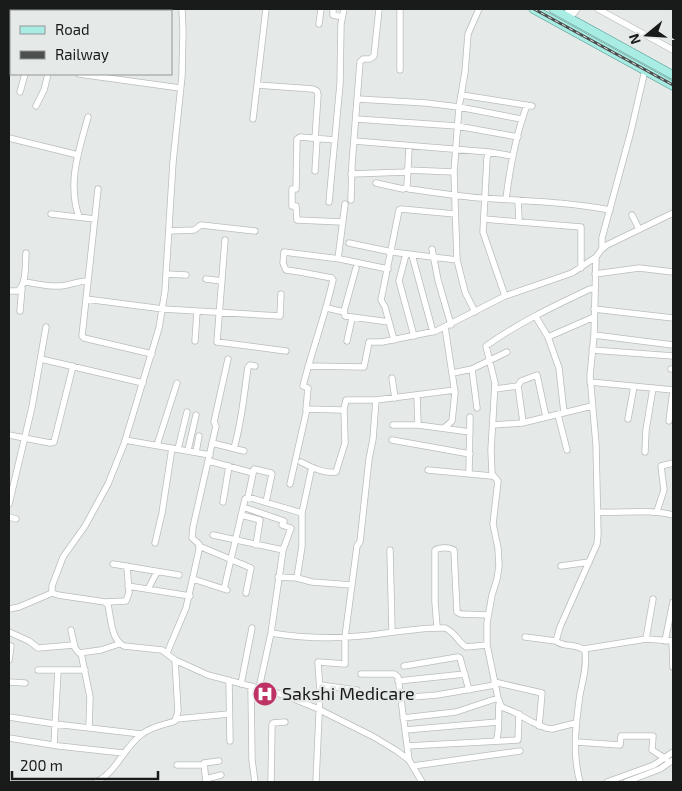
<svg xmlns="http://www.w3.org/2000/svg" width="682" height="791" font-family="'Exo 2',sans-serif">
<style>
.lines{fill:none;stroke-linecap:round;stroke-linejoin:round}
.minor-casing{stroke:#babdbc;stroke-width:7}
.major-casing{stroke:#519b91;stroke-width:9}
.minor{stroke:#fff;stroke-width:5.5}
.major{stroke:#a9ece3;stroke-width:8}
.rail-casing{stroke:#4d4e4e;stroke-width:3}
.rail{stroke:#e5e9e8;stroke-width:1;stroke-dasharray:4;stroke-linecap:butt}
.labels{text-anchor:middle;stroke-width:5;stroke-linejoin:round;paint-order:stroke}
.poi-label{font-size:18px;fill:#191a1a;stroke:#e5e9e8;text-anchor:start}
</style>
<rect width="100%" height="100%" fill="#e5e9e8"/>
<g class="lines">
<defs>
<path id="minor" d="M333,9V15L342,17
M598,9L673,50
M21,11V9
M565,15L570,9
M570,18L577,9
M9,22L11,23
M319,24L321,9
M9,62H11
M400,70V9
M79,74L180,88
M257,85L313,89L317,91L318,95L315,139
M20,92L25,74
M462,95L532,106
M358,99L426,103L459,107L521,119
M36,106L44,90L48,74
M253,119L266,9
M356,119L457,126L518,137
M9,138L78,155
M335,140L300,137L297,139L296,189H292V206H296L297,220L342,222
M354,141L489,152L512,156
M409,147L407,187L409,189C433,192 456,196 481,198C524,201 568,202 610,210
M489,152L487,158L483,232L505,296
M407,170L454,172
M315,171L317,139
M351,174L407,172
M376,183L403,189L407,187
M98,189L82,336L84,338L152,354
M506,199C510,167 516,134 527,105
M351,200L352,164L360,62L363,59H370L374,56L379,9
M518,200L519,220
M329,202L340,84L341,24L344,9
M51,214L95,219
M632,215L639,229
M79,217C67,183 79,150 88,117
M484,219L581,227V268
M169,231L194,230L201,225L255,231
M225,240L217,342L286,351
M349,243L392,252L457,260
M602,248V238L631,131L645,70
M432,249L438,280L451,325
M406,254L399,281L414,336
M412,255L433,332
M338,259L345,204
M356,268L344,311L345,316L389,322
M166,274L186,275
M595,274L639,268L673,272
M206,279L222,281
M24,282C35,283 48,287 60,286C70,285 78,281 88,281
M9,291H18C27,283 25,264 26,253
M86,299L163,309L280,316L281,294
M327,308L344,312
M594,309L673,318
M20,311L22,288
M475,312L465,292L457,260L454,172L459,107L465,72L468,34L479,9
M536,317L548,337L559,368L564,413
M594,335L673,345
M548,337L594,317
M394,340L385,307L381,300L399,210L401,209L455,214
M195,341L197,311
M347,341L352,318
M592,350L673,356
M41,359L143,383
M308,366L364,367L369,342H382L436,331L505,296L572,273L596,257
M472,369L477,408
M671,369H673
M453,373L472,369L507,352
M392,378L395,398
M590,382L673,390
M518,386L523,422
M495,389L518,386L521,381L537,375L546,417
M417,396L418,425
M306,410L308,388L303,386C312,350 325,316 333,280L332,278L300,272L286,270L283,263L284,252L340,259L388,269
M558,415L567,450
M628,419L634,386
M669,421L673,391
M393,425H418L470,432
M493,425L522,423L592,406
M444,428L452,421L455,393L445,327
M9,435L50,443L54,442L73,366
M125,440L210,455
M392,440L470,454
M212,443L244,451
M157,445L177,383
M234,448C242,421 244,394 248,367L250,365L255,366
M178,449L187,412
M188,450L196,415
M196,452L199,436
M645,452L646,430L653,388
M209,461L253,473
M301,462C311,467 324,474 336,472L345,443L344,409
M428,470L492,476
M469,474L470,417
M290,484L307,409L341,410L344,409L346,400H376L455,390
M248,497L302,513
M223,502L229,466
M9,504L32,407L46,327
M243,507L284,521L282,525L291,528L283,550L271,633L259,688
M657,511L664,490L661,466L673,463
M598,512C623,513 649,509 673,515
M241,515L260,520L256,545
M9,517L16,519
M213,535L283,550
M155,543L162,513L172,448
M199,546L251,568L246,593
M390,550L392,631
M113,564L179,575
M561,566L589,562
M278,577L297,578L312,582L352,585
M297,578L302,546V513L311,471L313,468
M193,579L227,590
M128,586L190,596
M148,589L157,572
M224,589L245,499L248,497L254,469L271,473L272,474L266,502
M52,593V586L63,557L85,526L108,484L124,444L159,328L165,291L173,162L182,76L183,31L182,9
M105,602L126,601L129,593L127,566
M9,609L19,607L52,593L58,595L105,602L108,605C111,618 111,640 124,646L162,650L175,660L208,675L284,695L316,708L374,737L397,751L409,760L422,782
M437,627L435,602V550C440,547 449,547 454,550L457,612L461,614L488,615
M71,630L75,648L79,653L101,650L119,644
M9,632L29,641L38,648L74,645
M271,633C301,638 330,639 360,636C388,634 417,627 445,628C455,632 458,642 466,647L487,645
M525,637L556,641
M646,639L653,599
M665,641L673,602
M672,641L673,667
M584,649L646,639L673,641
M81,653L90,697L89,728
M167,653L186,608L199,550V544L192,538L193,527L216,426L214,422L228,359
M9,660L11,646
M404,666L458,657L460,658L469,690
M38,670H85
M361,674H394L398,677L409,760
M229,680L230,741
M398,681L465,674
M9,682L25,683
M494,682L542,693L539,726
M241,684L252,628
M320,685L357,690
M251,686L252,760L255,782
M400,698L437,695L495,685
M9,717L55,724L141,734
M403,718L456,712L498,698
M176,719L229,714
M576,723L552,729L546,728L532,722L514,712L504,708L501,706L498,698L487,645V623L492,595L497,579L499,566L498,548L493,524L498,481L492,474L491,450L495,383L486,346C518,323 554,306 590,289H595
M405,730L498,722
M9,738L59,746L123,753
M496,741C500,733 498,714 499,704
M576,742L620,745L621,736H653L652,750L666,759
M54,745L58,670
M407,746L518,740L519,714
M177,765H204
M413,766L520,751
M206,779L221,775
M96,782C116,773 124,747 142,734C152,726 164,725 175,721L178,711L175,660
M206,782L204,763L219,761
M271,782L272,725L273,723L285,722
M316,782L320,692L318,662L345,664V637L357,546L360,542L369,459L373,439L376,400
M580,782C572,754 576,722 580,694C583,680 587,665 585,651C578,643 564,648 556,641L560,627L597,544L598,535L596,444L590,376L594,335L596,257L601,250L607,245L673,213
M607,782L654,765L673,752
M626,782L660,769L673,760"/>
<path id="major" d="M533,9L673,86
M553,9L673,75"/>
</defs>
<use href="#minor" class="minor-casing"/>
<use href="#major" class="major-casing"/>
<use href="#minor" class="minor"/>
<use href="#major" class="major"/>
<defs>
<path id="rail" d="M534,9L673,85"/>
</defs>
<use href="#rail" class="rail-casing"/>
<use href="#rail" class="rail"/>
</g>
<defs>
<symbol id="hospital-disc" viewBox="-11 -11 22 22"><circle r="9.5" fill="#bf3265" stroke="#e5e9e8"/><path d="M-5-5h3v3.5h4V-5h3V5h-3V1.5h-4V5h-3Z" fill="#fff"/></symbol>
</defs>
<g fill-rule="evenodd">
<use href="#hospital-disc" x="251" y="680" width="28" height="28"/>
</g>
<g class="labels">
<g class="poi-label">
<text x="282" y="700">Sakshi Medicare</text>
</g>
</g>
<rect width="682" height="791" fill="none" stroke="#191a1a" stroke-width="20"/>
<rect x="10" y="10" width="162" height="65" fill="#e5e9e8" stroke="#939696"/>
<rect x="20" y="26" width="25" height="8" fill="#a9ece3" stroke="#939696"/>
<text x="55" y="35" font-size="15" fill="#191a1a">Road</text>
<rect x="20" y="51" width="25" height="8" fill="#4d4e4e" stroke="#939696"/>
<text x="55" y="60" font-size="15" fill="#191a1a">Railway</text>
<g transform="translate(647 35) rotate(252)" stroke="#e5e9e8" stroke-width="4" paint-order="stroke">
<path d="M0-4L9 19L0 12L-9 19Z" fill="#191a1a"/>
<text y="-8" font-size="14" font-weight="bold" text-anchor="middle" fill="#191a1a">N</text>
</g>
<path d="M12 771v8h146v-8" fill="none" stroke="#191a1a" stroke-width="2.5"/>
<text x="20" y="771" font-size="15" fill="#191a1a" stroke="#e5e9e8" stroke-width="4" paint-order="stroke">200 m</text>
</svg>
